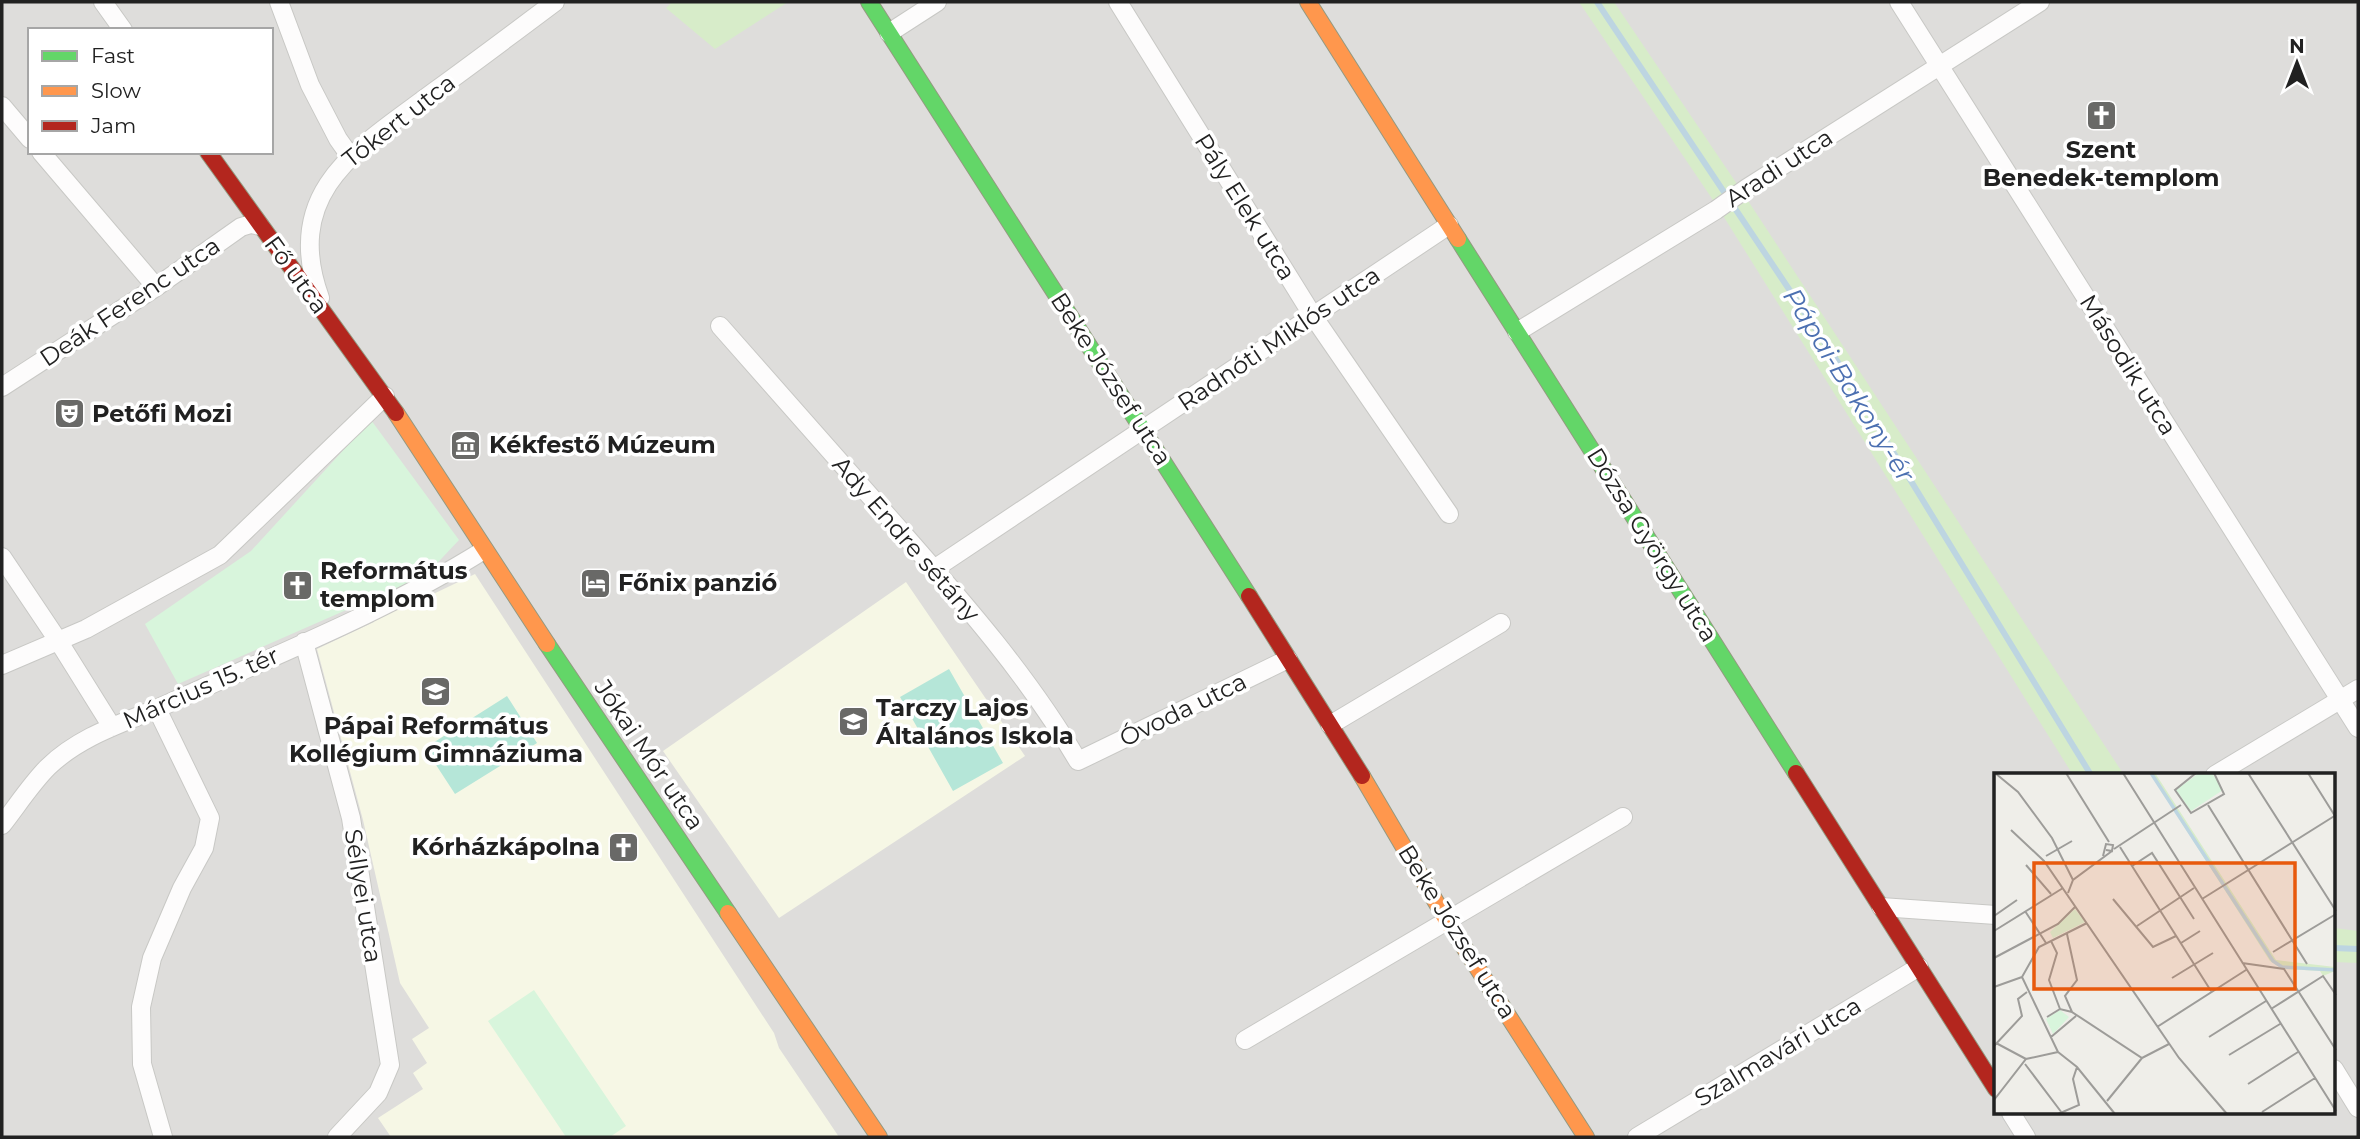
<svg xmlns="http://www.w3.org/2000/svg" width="2360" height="1139" font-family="Montserrat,sans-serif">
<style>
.residential{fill:#dedddb;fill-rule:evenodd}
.education{fill:#f6f7e5}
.grass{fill:#d7ecc9}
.park{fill:#d8f5dc}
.pitch{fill:#b5e6d8}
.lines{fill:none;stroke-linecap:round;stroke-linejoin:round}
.stream{stroke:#bdd5e1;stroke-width:6}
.street-casing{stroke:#c8c8c5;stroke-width:20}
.fast-casing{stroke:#949980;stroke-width:18}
.slow-casing{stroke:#949980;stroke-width:18}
.jam-casing{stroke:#949980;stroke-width:18}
.street{stroke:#fdfcfc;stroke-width:18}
.fast{stroke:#63d668;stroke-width:16}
.slow{stroke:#ff974d;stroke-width:16}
.jam{stroke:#b3261e;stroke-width:16}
.labels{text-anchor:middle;stroke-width:7;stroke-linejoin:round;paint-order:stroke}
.street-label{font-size:24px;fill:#212121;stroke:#fff}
.poi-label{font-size:24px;font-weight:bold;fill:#212121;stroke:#fff;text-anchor:start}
.water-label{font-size:26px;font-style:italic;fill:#4c70b1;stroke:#fff}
.inset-river{fill:none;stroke:#bdd5e1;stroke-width:3.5}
.inset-road{fill:none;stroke:#9d9c99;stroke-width:2}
.view{fill:#e8590c;fill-opacity:0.15;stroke:#e8590c;stroke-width:3.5}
.inset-edge{fill:none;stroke:#212121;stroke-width:3.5}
</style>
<rect width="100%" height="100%" fill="#efeee9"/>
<path class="residential" d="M2,2H2358V1137H2ZM30,30H271V152H30ZM1996,775H2334V1113H1996Z"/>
<path class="education" d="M475,574L774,1033L779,1048L839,1137H391L378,1118L423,1089L413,1073L427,1063L412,1039L429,1028L400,983L363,820L317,649L374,622L373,618L394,608L425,594L427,597Z
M906,582L1025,756L779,918L663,751Z"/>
<path class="grass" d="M672,2H788L715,49L666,8Z
M1579,2H1614L1739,187L2124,775H2073L1717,206Z
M2334,928L2358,931V963L2334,962Z"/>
<path class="park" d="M371,420L459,540L426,575L178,684L145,624L251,551Z
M534,990L626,1126L610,1137H566L488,1021Z"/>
<path class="pitch" d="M949,669L1003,763L953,791L900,697Z
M507,696L537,743L455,794L425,748Z"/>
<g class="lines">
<path class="stream" d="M1597,2L1843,370L2091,775
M2334,948L2358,949"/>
<defs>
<path id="street" d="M103,2L123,30
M279,2L310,85L338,139L350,156
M1118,2L1313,316L1449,514
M1899,2L2358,728
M889,33L937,2
M2,106L30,139
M41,152L156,287
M320,298C281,190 360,147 435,91C475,62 515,32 555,2
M720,326C780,394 840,462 900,530C964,603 1029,677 1078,761L1288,659
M1517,332L1716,210L1747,188L2040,2
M2,387L156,287L241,227L251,224L260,226
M2,557L59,642L112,727
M934,569L1449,225
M304,642L351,818L390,1065L378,1093L337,1137
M2,665L86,629L220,555L385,396
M157,709L210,818L204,848L182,888L152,958L141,1007L142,1064L163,1137
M1330,725L1501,623
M2215,775L2358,689
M2,825C17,806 31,784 48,767C83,733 131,721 174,701C278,654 387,611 484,550
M1881,907L1996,915
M1245,1040L1623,817
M2334,1069L2358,1108
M2011,1113L2026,1137
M1637,1137L1919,967"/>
<path id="fast" d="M869,2L1249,596
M1458,239L1796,773
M547,644L728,913"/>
<path id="slow" d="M1308,2L1458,239
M396,413L547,644
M1362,776L1446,919L1586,1137
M728,913L879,1137"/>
<path id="jam" d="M208,152L396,413
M1249,596L1362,776
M1796,773L1996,1089"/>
</defs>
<use href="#street" class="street-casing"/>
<use href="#fast" class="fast-casing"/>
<use href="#slow" class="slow-casing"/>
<use href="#jam" class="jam-casing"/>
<use href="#street" class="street"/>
<use href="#fast" class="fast"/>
<use href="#slow" class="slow"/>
<use href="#jam" class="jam"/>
</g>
<defs>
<symbol id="church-square" viewBox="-11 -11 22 22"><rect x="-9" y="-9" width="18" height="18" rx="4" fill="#696967" stroke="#fff"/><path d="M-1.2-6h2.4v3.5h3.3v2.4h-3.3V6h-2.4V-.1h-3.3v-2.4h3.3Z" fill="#fff"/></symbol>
<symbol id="theatre-square" viewBox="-11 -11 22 22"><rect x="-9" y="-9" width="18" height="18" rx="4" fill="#696967" stroke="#fff"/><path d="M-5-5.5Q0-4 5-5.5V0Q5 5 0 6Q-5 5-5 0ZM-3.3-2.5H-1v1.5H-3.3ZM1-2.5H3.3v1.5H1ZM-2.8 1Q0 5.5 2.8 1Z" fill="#fff"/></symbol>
<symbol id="museum-square" viewBox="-11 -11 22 22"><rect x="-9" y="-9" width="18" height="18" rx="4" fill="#696967" stroke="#fff"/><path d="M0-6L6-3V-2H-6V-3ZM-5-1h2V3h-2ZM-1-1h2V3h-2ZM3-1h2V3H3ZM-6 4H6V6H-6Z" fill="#fff"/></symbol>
<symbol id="hotel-square" viewBox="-11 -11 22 22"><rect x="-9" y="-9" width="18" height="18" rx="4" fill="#696967" stroke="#fff"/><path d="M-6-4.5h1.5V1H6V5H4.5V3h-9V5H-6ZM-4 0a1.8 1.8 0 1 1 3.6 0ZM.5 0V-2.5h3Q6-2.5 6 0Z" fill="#fff"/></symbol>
<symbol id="school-square" viewBox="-11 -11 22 22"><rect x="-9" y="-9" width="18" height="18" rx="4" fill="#696967" stroke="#fff"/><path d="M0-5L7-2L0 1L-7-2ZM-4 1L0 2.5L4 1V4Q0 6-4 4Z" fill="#fff"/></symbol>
</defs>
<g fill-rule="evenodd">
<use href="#church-square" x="2084" y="98" width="35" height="35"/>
<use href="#theatre-square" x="52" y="396" width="35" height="35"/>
<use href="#museum-square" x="448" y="428" width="35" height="35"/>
<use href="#hotel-square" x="578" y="566" width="35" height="35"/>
<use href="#church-square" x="280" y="568" width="35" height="35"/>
<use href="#school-square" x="418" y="674" width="35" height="35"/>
<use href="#school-square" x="836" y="704" width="35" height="35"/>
<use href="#church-square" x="606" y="830" width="35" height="35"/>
</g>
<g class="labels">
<g class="street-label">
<text transform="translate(399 121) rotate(-38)" y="8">Tókert utca</text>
<text transform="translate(1779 168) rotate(-33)" y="8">Aradi utca</text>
<text transform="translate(1245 207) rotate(58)" y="8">Pály Elek utca</text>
<text transform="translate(296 275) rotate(54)" y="8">Fő utca</text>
<text transform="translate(130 302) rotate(-34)" y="8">Deák Ferenc utca</text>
<text transform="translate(1279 339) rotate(-34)" y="8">Radnóti Miklós utca</text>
<text transform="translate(2128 365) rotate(58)" y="8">Második utca</text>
<text transform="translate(1111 379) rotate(57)" y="8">Beke József utca</text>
<text transform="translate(906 539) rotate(49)" y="8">Ady Endre sétány</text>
<text transform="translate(1652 545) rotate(58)" y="8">Dózsa György utca</text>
<text transform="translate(201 688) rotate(-24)" y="8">Március 15. tér</text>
<text transform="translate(1183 710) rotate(-26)" y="8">Óvoda utca</text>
<text transform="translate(649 755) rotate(56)" y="8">Jókai Mór utca</text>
<text transform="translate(363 896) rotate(81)" y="8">Séllyei utca</text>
<text transform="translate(1457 932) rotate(58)" y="8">Beke József utca</text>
<text transform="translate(1778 1052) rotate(-31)" y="8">Szalmavári utca</text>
</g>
<g class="poi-label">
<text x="2101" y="158" text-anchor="middle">Szent<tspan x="2101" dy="28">Benedek-templom</tspan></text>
<text x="92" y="422">Petőfi Mozi</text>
<text x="489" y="453">Kékfestő Múzeum</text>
<text x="320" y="579">Református<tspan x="320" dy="28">templom</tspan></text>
<text x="618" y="591">Főnix panzió</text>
<text x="876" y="716">Tarczy Lajos<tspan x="876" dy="28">Általános Iskola</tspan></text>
<text x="436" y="734" text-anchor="middle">Pápai Református<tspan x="436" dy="28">Kollégium Gimnáziuma</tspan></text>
<text x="600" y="855" text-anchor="end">Kórházkápolna</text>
</g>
<g class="water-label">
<text transform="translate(1849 385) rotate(58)" y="9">Pápai-Bakony-ér</text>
</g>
</g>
<g transform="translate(1994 773)">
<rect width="341" height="341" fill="#efeee9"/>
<path d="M156,0H161L282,187L341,194V198L329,203L326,198L290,196L276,188Z" fill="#d7ecc9"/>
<path d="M205,0H218L229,17L197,38L182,17ZM81,136L91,149L59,165L56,159ZM66,237L75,244L59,261L52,246Z" fill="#d8f5dc"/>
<path class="inset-river" d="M157,0L279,188L288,194L342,197"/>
<path class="inset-road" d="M1,0L24,19L58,65L79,107M72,0L115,69M129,0L342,338M202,0L181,17L197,40L230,21L220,0M254,0L342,138M314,0L341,43M214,32L313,191M17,57L50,88L185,285L233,341M126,74L217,218M120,76L187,32M52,83L78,68M109,83L112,71L119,72L118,78L112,77M32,92L57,121M138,93L158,80L200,146M74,120L79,107L118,78M119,126L159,174L182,163M208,126L342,42M31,138L52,170M0,143L23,127M143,153L200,115M0,158L69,115M73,161L83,207L71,223L78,239L148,285L175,271M57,168L63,180L55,207L66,236M187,170L206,158M279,179L342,141M0,185L64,151L82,133M248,190L290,196L342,277M178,205L219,180M0,214L28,204M277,236L329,203L342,222M53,244L66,236L78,239M163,254L252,197M57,264L82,243M215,264L272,228M2,270L32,286M0,273L28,243L24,226L33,219M64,279L28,204L45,174L93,150M64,279L83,294L121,341M235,282L286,251M31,291L68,340M254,311L304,279M0,327L32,286L64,279M113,328L148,285M268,339L321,305M64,341L85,332L79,306L83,294"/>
<path class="view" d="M40,90H301V216H40Z"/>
<rect width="341" height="341" class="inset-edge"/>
</g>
<rect width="2360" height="1139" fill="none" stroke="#212121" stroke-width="7"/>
<rect x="28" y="28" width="245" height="126" fill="#ffffff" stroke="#a6a6a6" stroke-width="2"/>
<rect x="42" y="51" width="35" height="10" fill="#63d668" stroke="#a6a6a6" stroke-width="2"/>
<text x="91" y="63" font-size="21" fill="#212121">Fast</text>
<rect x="42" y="86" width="35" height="10" fill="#ff974d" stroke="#a6a6a6" stroke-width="2"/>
<text x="91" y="98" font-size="21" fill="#212121">Slow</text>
<rect x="42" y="121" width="35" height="10" fill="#b3261e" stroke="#a6a6a6" stroke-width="2"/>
<text x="91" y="133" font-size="21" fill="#212121">Jam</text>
<g transform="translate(2297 63)" stroke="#ffffff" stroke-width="5" paint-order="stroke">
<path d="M0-5L12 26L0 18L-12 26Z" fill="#212121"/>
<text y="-10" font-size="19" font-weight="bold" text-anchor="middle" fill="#212121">N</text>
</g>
</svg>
